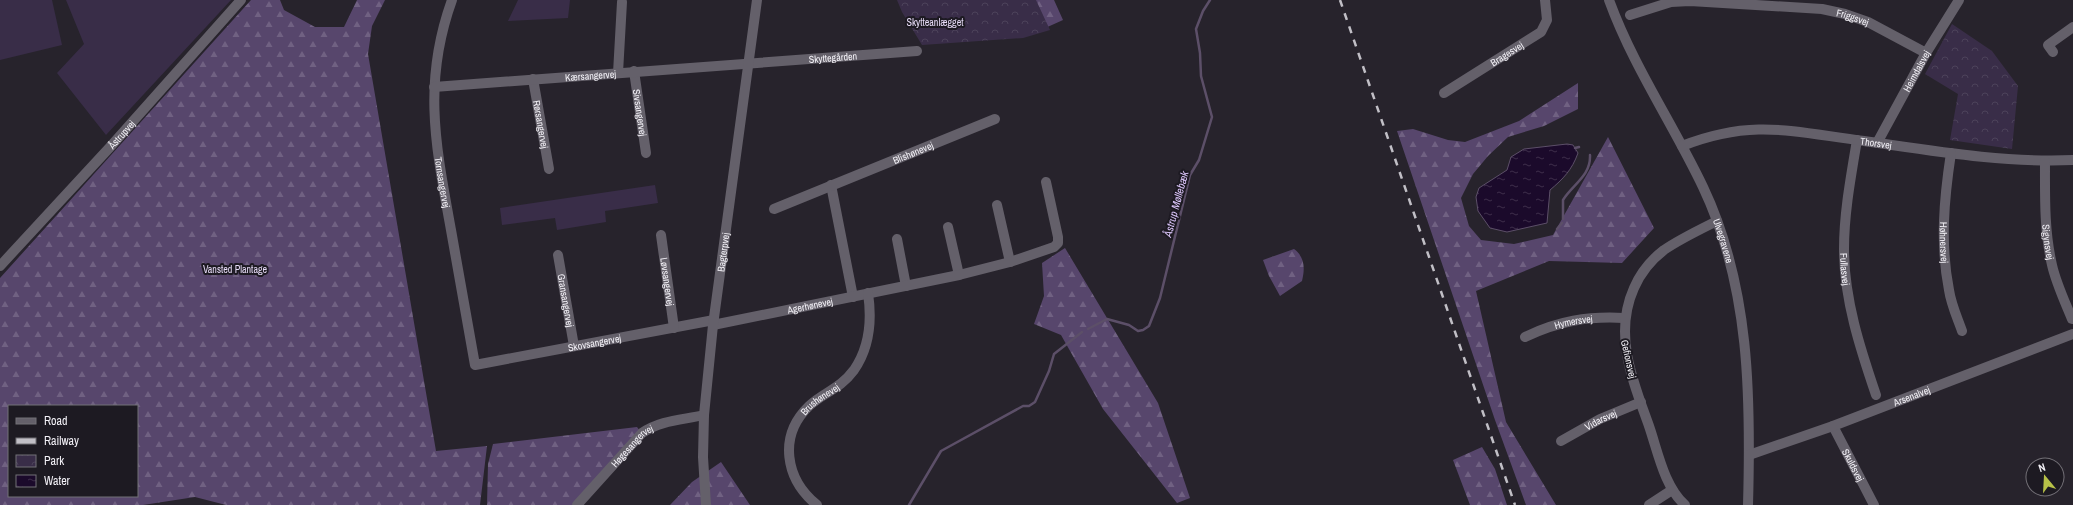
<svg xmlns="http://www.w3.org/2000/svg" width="2073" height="505" font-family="'Archivo Narrow',sans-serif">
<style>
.grass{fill:#392d48}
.forest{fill:url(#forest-firs);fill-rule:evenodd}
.park{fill:url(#park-crowns)}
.water{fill:url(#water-ripples);stroke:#5c4f68}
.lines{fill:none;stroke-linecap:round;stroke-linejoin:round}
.stream{stroke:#5c4f68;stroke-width:2.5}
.minor{stroke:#64606a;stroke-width:10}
.rail{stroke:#c1bfc6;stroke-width:2.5;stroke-dasharray:7 7;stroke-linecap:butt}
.labels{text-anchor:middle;stroke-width:4;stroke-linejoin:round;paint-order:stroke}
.street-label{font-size:10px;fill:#f3f1f7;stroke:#1d1a22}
.park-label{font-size:10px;fill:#e6dbf6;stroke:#1d1a22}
.water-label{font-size:11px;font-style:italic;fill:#dcc6fb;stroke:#1d1a22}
</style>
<defs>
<pattern id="forest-firs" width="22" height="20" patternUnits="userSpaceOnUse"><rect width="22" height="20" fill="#57466c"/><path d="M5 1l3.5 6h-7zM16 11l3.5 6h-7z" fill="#706182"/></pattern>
<pattern id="park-crowns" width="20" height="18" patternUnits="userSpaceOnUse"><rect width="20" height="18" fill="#392d48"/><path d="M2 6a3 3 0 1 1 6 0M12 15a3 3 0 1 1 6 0" fill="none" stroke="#4c425a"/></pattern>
<pattern id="water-ripples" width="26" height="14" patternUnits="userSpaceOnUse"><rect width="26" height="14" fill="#1b0a2b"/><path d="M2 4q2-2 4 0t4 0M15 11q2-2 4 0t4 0" fill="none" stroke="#3d2e4a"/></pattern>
</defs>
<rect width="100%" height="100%" fill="#27232c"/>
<path class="grass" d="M0,0H52L62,45L0,60Z
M66,0H231L106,135L57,73L84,44Z
M518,0H570L568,18L508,21Z
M655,185L658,203L605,211L606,222L557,230L555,218L502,225L500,208Z"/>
<path class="forest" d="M251,0H280L284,10L315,27H344L357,0H385L372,26L368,54L436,451L487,446L480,505H226L195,497L143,505H0V278ZM9,406H137V496H9Z
M1015,0H1054L1063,20L1043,29Z
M1578,83V109L1544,126L1508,137L1488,156L1473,174L1461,198L1469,226L1481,240L1514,244L1553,235L1608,137L1654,228L1622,263L1549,261L1476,291L1506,422L1556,505H1526L1495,420L1397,131L1413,129L1448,140L1465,142L1519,121Z
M1065,248L1158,403L1190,498L1177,503L1103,409L1061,335L1034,324L1044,296L1042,263Z
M1294,249C1305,257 1305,269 1302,281L1280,296L1269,276L1263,260Z
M637,427L640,431L572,505H487L488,464L493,444Z
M1482,447L1495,469L1507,505H1470L1453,460Z
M721,462L750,505H670L692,482Z"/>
<path class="park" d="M897,0H1036L1050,30L1023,38L922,45L902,12Z
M1952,24L1992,51L2018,86L2012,149L1950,140L1958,94L1925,74Z"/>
<path class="water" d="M1567,144L1573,145L1578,153C1572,170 1563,179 1550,190L1547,223L1507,232L1490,228L1478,211L1476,197L1479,188L1507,170L1511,157L1524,149Z"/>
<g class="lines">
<path class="stream" d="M1575,148L1579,147
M1563,219V200C1573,184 1591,176 1590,155
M1557,229L1562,223
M1088,329L1107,319L1129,325L1138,331L1143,330L1149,326L1160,298L1190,175L1199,160L1212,117L1201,76L1200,53L1196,29L1203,11L1210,0
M909,505L941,451L1023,406H1029L1035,402L1049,371L1054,354L1082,332"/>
<g class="minor">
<path id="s1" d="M452,0C422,83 436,147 451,230C459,275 467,320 475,365L714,320"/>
<path id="s2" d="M1609,0C1633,66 1673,124 1703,187C1750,286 1751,397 1748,505"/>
<path id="s3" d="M1630,15L1671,2L1690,1L1822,9L1845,14L1868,22L1926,53"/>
<path d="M2053,52L2048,45L2073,27"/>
<path id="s4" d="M634,71L646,153"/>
<path d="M618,73L622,2"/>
<path id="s5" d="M533,79L549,169"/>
<path id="s6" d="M434,87L917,51"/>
<path id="s7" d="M1444,93L1541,32L1547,20L1545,0"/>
<path id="s8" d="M1857,140C1851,176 1844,213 1844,249C1844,299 1860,348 1876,395"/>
<path id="s9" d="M1877,143L1926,53L1959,0"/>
<path id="s10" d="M1682,146C1753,118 1793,132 1864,141C1934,151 2003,163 2073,160"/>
<path id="s11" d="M1951,153C1944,199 1940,244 1949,290C1951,304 1957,317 1962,331"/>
<path id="s12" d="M2045,161C2045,196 2044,230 2052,265C2056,283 2065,302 2072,319"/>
<path d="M831,185L853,297"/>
<path d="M997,205L1010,262"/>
<path id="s13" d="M774,209L995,119"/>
<path d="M948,227L959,275"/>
<path id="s14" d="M661,235L674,328"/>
<path d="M897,239L906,286"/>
<path id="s15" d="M558,255L574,346"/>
<path id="s16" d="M0,266L111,146L241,0"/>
<path id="s17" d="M713,325L959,275L1010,262L1054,247L1058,243V237L1046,182"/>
<path id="s18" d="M1525,337C1558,321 1588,316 1624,318"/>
<path id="s19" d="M1833,426L1874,505"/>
<path id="s20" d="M1561,441L1600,419L1641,402"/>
<path id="s21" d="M1749,455L1833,426L2073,334"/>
<path id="s22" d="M577,505L642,433C661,420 683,420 704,415"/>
<path id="s23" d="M706,505L703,457L704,415L713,325L757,0"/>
<path id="s24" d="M817,505C785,479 778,436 809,406C824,392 840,389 854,370C870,347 872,320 868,293"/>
<path d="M1649,505L1672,490"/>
<path d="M1685,505C1664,486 1658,452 1649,426C1633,381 1613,335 1634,288C1640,274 1651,260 1664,250C1680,239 1699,230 1717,221"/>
</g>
<path class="rail" d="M1340,0L1515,505"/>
</g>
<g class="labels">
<g class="street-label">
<text dy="4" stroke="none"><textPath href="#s3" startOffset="226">Friggsvej</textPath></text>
<text dy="4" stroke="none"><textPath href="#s7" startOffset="74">Bragesvej</textPath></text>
<text dy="4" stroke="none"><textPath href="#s6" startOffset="400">Skyttegården</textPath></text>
<text dy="4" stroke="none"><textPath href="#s9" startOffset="82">Heimdalsvej</textPath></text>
<text dy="4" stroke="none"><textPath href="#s6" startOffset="157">Kærsangervej</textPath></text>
<text dy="4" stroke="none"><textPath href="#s4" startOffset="42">Sivsangervej</textPath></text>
<text dy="4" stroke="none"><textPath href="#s5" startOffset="46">Rørsangervej</textPath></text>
<text dy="4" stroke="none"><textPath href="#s16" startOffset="179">Åstrupvej</textPath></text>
<text dy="4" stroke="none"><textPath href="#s10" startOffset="197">Thorsvej</textPath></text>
<text dy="4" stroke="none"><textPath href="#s13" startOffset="150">Blishønevej</textPath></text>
<text dy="4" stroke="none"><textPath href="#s1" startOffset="185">Tornsangervej</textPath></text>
<text dy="4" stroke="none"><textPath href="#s2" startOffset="267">Ulvegravene</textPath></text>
<text dy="4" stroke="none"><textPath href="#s12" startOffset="81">Sigynsvej</textPath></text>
<text dy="4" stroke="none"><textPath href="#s11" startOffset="90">Høhnersvej</textPath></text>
<text dy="4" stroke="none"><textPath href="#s23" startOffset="254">Bagterpvej</textPath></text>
<text dy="4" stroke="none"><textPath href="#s8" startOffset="130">Fullasvej</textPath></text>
<text dy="4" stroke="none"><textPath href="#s14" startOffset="47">Løvsangervej</textPath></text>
<text dy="4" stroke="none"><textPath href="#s15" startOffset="46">Gransangervej</textPath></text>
<text dy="4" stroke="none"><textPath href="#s17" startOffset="99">Agerhønevej</textPath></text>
<text dy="4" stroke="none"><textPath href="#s18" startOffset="51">Hymersvej</textPath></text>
<text dy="4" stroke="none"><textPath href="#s1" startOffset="492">Skovsangervej</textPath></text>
<text transform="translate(1629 359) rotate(77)" y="4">Gefionsvej</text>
<text dy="4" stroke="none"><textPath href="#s21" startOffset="173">Arsenalvej</textPath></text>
<text dy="4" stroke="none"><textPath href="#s24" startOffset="126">Brushønevej</textPath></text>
<text dy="4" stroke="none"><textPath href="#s20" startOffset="45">Vidarsvej</textPath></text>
<text dy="4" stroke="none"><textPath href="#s22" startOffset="81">Høgesangervej</textPath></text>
<text dy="4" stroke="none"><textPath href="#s19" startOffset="44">Skuldsvej</textPath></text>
</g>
<g class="park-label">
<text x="935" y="26">Skytteanlægget</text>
<text x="235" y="273">Vansted Plantage</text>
</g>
<g class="water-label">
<text transform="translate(1176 204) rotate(-75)" y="4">Åstrup Møllebæk</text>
</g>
</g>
<rect x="8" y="405" width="130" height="92" fill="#1d1a22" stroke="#737077"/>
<rect x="16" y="418" width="20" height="6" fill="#64606a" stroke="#737077"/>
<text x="44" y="425" font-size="12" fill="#f3f1f7">Road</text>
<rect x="16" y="438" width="20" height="6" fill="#c1bfc6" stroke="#737077"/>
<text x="44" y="445" font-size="12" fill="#f3f1f7">Railway</text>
<rect x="16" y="455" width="20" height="12" fill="url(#park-crowns)" stroke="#737077"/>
<text x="44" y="465" font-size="12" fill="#f3f1f7">Park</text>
<rect x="16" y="475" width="20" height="12" fill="url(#water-ripples)" stroke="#737077"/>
<text x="44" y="485" font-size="12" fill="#f3f1f7">Water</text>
<g transform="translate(2045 477) rotate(342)"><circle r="19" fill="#1d1a22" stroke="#737077"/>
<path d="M0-3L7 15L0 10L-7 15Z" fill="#b7c148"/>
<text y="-6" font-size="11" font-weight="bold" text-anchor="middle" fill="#f3f1f7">N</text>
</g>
</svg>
